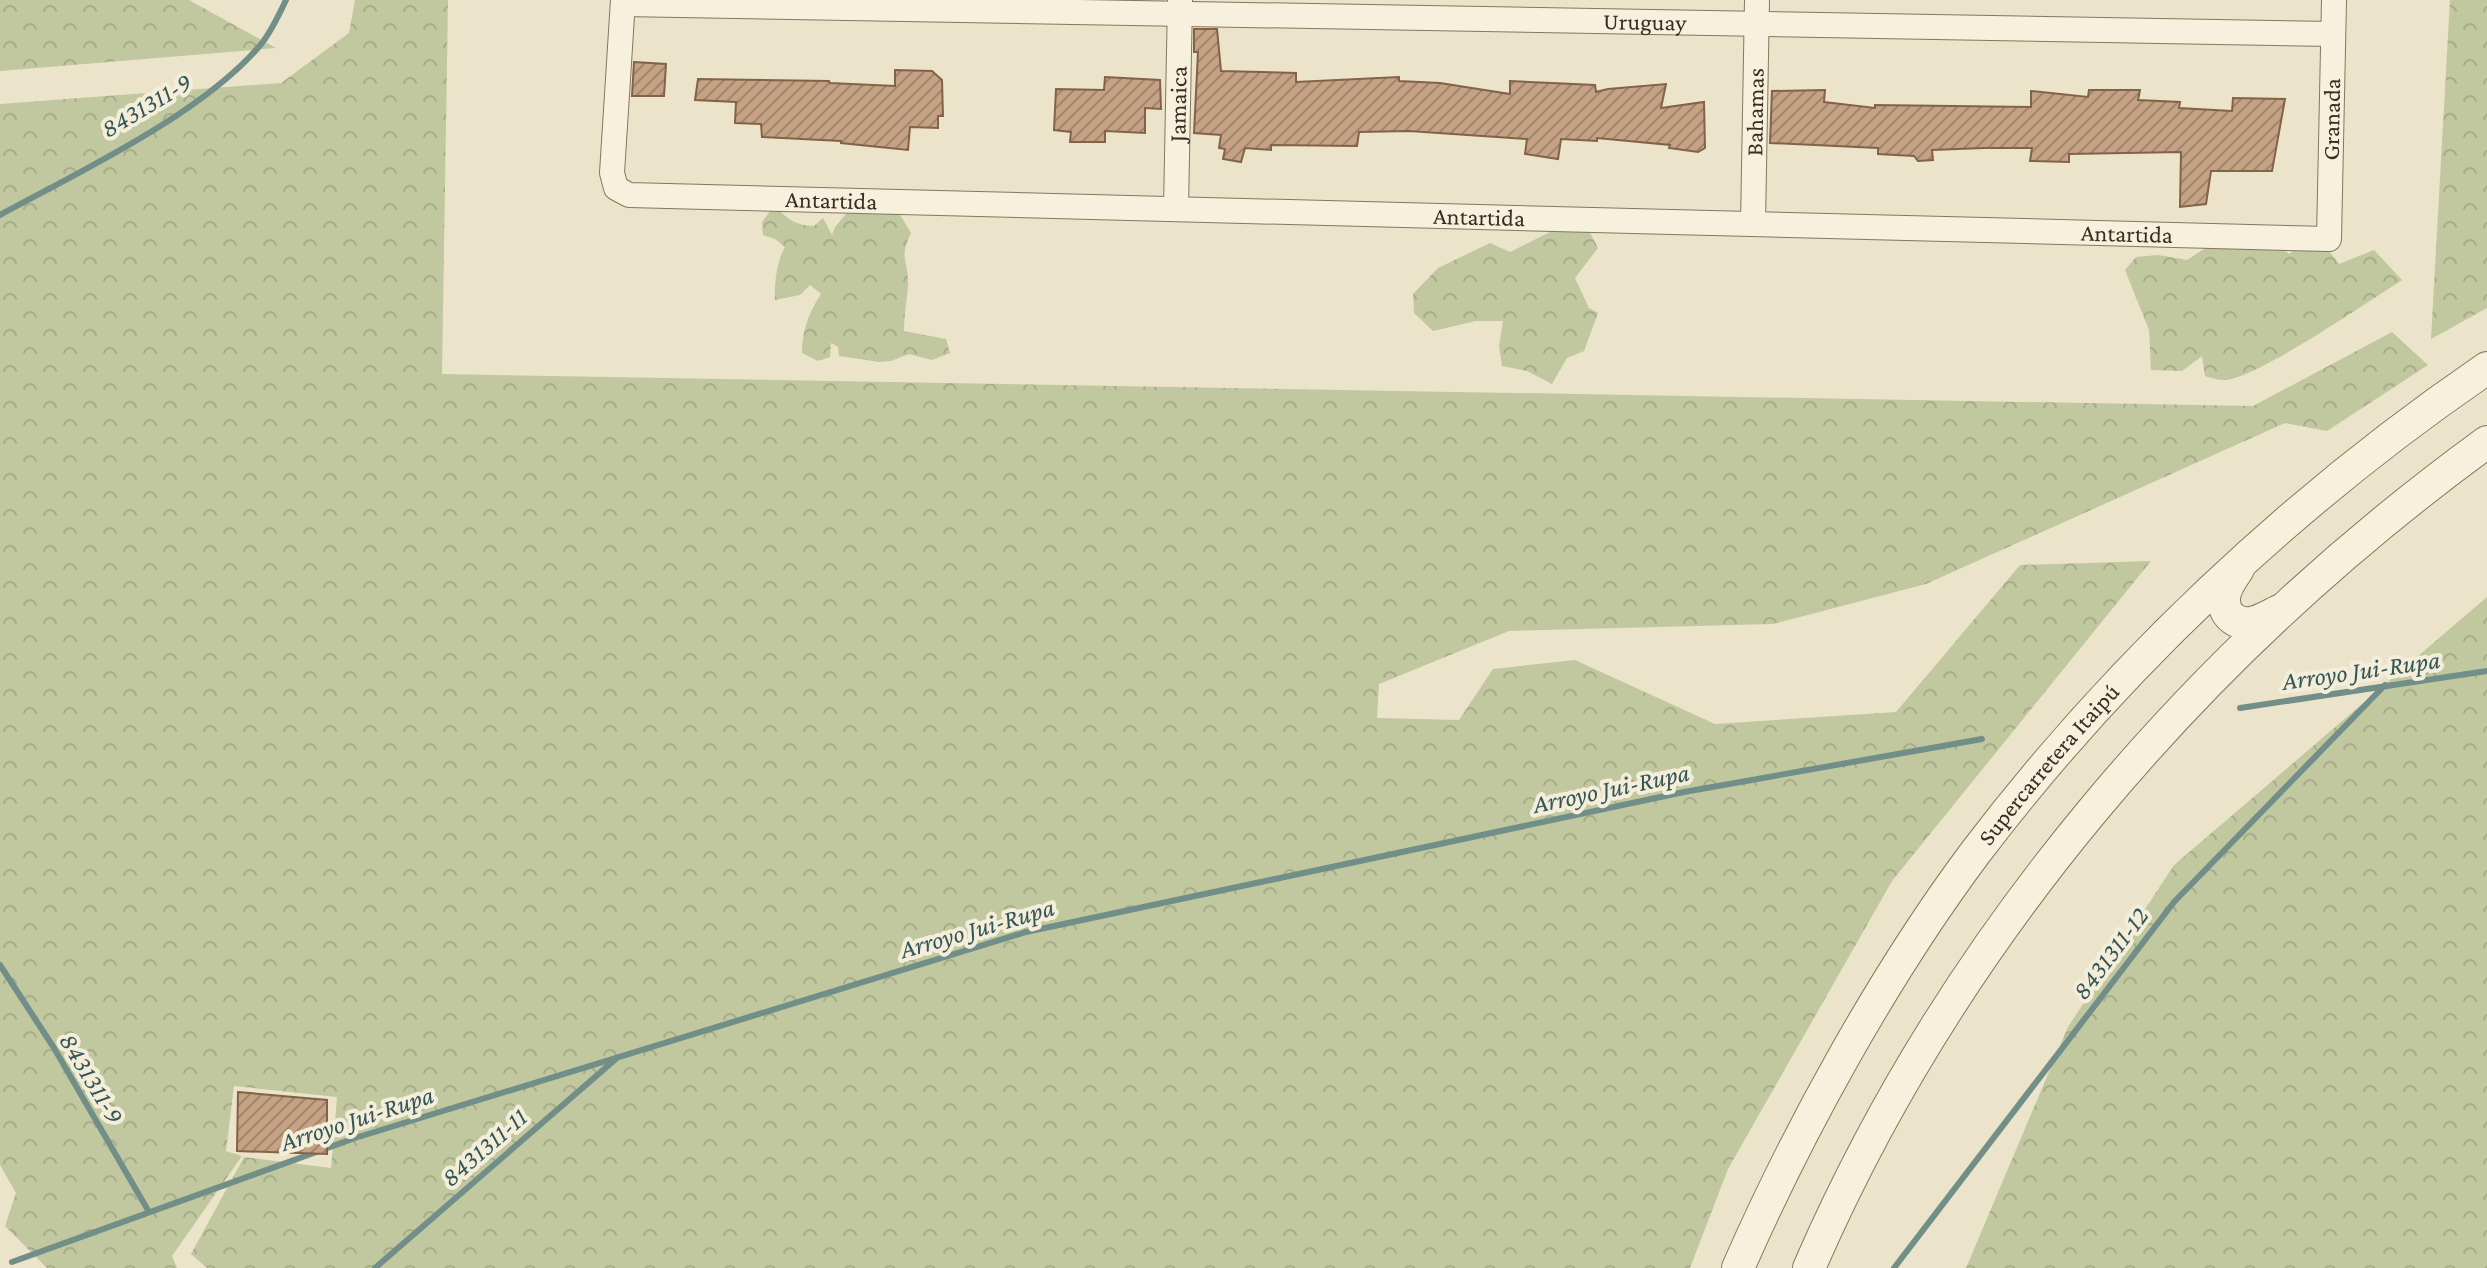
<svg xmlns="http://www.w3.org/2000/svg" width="2487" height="1268" font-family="'Crimson Pro',serif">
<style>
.forest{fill:url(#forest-crowns)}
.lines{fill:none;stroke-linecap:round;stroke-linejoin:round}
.stream{stroke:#718e88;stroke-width:6}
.building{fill:url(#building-hatch);stroke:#836248;stroke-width:2}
.minor-casing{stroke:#867660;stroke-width:26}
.tertiary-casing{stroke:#867660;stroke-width:34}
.minor{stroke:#f6f0dd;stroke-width:24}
.tertiary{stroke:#f6f0dd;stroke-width:32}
.labels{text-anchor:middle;stroke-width:8;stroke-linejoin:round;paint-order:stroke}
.street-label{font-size:24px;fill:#382e22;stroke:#f3edd9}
.water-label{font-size:26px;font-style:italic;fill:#335656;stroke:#f3edd9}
</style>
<defs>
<pattern id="forest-crowns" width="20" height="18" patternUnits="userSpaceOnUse" patternTransform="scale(2)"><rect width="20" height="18" fill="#c1c89f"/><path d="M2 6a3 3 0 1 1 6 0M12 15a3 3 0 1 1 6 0" fill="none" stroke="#a7ac89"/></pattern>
<pattern id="building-hatch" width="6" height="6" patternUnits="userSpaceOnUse" patternTransform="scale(2)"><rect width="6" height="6" fill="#c5a284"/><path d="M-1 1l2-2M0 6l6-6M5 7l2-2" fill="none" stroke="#a1846c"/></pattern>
</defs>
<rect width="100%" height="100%" fill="#ebe3ca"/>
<path class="forest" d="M0,0H189L276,48L0,71Z
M355,0H448L442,374L2253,406L2392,332L2428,365L2327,431L2285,423L1926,584L1773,624L1509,631L1379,684L1377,718L1459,720L1493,669L1575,660L1715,724L1896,712L2020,565L2151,561L1892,881L1728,1169L1690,1268H207L191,1254L244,1157L331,1168L337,1097L234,1086L226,1151L242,1156L172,1256L177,1268H47L5,1226L16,1193L0,1165V104L281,83L349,33Z
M2450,0H2487V308L2431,339Z
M771,210H779C789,221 800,226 814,226L823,218L832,235L835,227L848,212C866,211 881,215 899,213L911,233C898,259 909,260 908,285C907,300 904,315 904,331L946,339L950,353L932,360L909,354L891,361L879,362L839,356L838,347L831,343L830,357L818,361L802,353C802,331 809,312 821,294L810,285L800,295L775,300C774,284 777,260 785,247L775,239L763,235L762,222Z
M1585,223L1598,248L1575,278L1589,308L1598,313L1584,351L1567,358L1552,384L1527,371L1502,366L1499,346L1503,321H1476L1433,331L1414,313L1413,294L1438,268L1490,243L1510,252L1564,225Z
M2271,240L2289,254L2298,247H2326L2339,264L2374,250L2402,280C2369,301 2256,379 2224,380C2218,380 2211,378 2205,376L2202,356L2182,371L2151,370L2149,330L2125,270L2136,257L2158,255L2187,260L2210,245Z
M2487,597V1268H1966L2068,1027L2174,865Z"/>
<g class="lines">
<path class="stream" d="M0,215C79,172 206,112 262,43C272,30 279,15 286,0
M2240,708L2487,671
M0,965L54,1048L149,1212
M12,1262L355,1138L1026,932L1684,792L1982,739
M375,1268L617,1058
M1894,1268L2174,902L2385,685"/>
</g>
<path class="building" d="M1194,29H1217L1221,71L1296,73V82L1399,77V81L1440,83L1510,94V81L1595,85L1596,92L1608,89L1666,84L1661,108L1704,102L1705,148L1698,152L1669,148L1670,145L1597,138V141L1561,139L1558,159L1525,154L1527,139L1409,131L1359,132L1357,146L1271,145V150L1245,148L1241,162L1223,159L1225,149L1219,148L1221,135L1194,133L1198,52H1194Z
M634,62L666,64L664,96H632Z
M895,70L932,71L942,80L943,116H938V128L910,127L908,150L841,143V141L762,137L761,124L735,123L736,102L695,100L698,79L829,81L830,83L895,86Z
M1105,77L1160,80L1161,109L1145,108V133L1105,131V142H1070L1071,132L1054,130L1056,89L1104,90Z
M1825,90L1824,102L1875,108V105L2031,107V91L2088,97L2089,90H2140L2138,100L2180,102L2179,108L2232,111L2233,98L2285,99L2272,171H2211L2206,204L2180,207L2181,152L2069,154V162L2030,161L2032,148H1984L1932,150L1933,160L1918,161L1914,156L1878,154V148L1770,143L1772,91Z
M238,1092L327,1100V1154L237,1151Z"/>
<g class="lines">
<defs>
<g id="minor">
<path id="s1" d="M623,0L612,173L616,188L629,195L2329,239L2334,0"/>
<path id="s2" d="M623,4L2333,34"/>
<path id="s3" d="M1176,208L1180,0"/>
<path id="s4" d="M1753,224L1757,0"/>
</g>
<g id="tertiary">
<path d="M2238,569C2232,578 2224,588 2224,599C2223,616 2239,627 2255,622C2263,620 2271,615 2279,611"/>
<path id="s5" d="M1738,1268C1799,1129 1884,975 1975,853C2116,667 2295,499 2487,368"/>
<path d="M1809,1268C1952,938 2197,653 2487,442"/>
</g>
</defs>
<use href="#minor" class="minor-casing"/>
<use href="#tertiary" class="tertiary-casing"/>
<use href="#minor" class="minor"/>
<use href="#tertiary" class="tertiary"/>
</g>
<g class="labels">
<g class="street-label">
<text dy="8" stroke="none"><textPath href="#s2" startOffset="1022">Uruguay</textPath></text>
<text dy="8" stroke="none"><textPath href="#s3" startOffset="104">Jamaica</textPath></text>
<text dy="8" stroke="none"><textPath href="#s4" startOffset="112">Bahamas</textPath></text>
<text dy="8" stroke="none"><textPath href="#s1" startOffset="2024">Granada</textPath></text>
<text dy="8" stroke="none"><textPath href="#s1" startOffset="406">Antartida</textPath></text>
<text dy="8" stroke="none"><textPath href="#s1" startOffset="1054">Antartida</textPath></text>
<text dy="8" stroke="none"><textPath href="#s1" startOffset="1702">Antartida</textPath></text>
<text dy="8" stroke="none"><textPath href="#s5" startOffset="594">Supercarretera Itaipú</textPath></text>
</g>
<g class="water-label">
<text transform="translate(146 105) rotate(-31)" y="9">8431311-9</text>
<text transform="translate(2361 670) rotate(-8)" y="9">Arroyo Jui-Rupa</text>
<text transform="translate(1611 788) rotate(-12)" y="9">Arroyo Jui-Rupa</text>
<text transform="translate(977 928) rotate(-16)" y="9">Arroyo Jui-Rupa</text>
<text transform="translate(2110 953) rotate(-53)" y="9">8431311-12</text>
<text transform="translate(92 1078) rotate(59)" y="9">8431311-9</text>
<text transform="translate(357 1118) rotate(-18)" y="9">Arroyo Jui-Rupa</text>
<text transform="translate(484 1147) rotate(-41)" y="9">8431311-11</text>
</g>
</g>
</svg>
